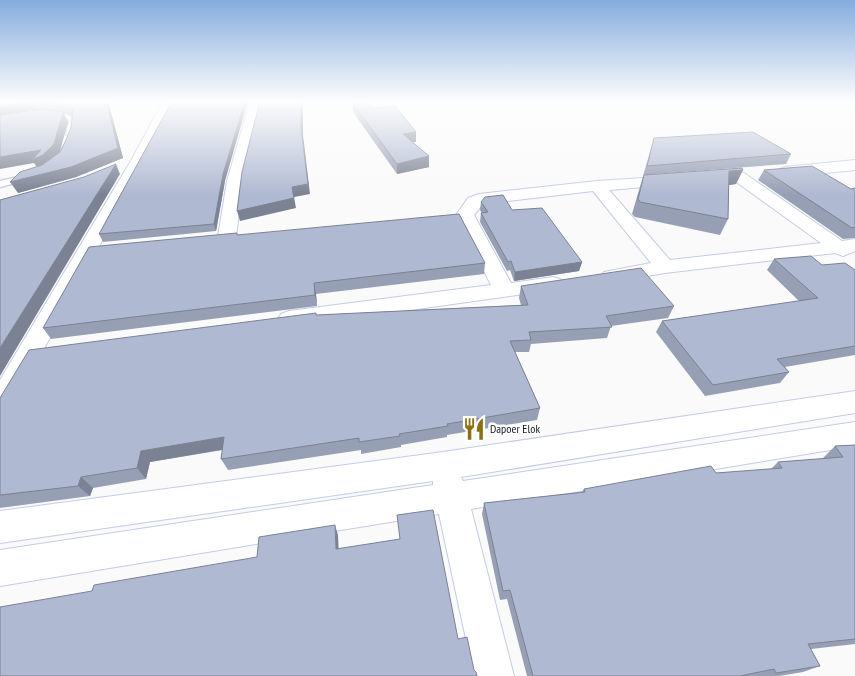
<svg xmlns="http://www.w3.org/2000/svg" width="855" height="676" font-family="'PT Sans Narrow',sans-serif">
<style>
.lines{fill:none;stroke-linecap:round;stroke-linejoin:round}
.service-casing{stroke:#c3cce5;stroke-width:3}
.minor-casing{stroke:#c3cce5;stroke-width:2}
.service{fill:#fff;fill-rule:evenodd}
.minor{fill:#fff;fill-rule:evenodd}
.wall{fill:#979fb5;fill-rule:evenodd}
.shaded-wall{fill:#7b8293}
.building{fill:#b0b9d2;stroke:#7b8293}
.labels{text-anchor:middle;stroke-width:5;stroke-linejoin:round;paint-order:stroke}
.poi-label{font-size:12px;fill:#181b24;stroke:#fff;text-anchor:start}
</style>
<rect width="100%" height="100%" fill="#fafafa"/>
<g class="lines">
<defs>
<path id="service" d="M47,113H62L76,118L73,136L66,134L70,120L61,117L45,116V114Z
M27,175H30V179L0,187V181Z"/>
<path id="minor" d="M163,101H175L146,159L10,412L0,415V380L132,159Z
M250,101H262L243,181L236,237L234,241L227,243L220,241L218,237L227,181Z
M855,160V170L785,177L780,175L777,172L780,169L785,167Z
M738,171L744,173L842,241L855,239V251L843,256L835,253L665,273L611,282L604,280L601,276L604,272L651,263L593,191L483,204L474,215L511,283L553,277L560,279L564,284L560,289L289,327L281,324L278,319L281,314L289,311L491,285L456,215L468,198L479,194L597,181L674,176L680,178L682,181L680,184L609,190L670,260L821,243L735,181H702L700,178L702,175Z
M855,391V413L461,477L463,481L855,422V446L471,509L514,676H474L439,514L0,586V550L433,485V481L0,543V511L443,452Z"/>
</defs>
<use href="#service" class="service-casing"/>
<use href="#minor" class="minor-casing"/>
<use href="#service" class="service"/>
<use href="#minor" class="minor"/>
</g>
<path class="wall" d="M0,101H108L123,158L76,177L18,193L37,167ZM63,113L72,116L71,127L66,140L60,150L68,122Z
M352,102L373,108L416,132V142H412L429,167L397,174L353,112Z
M654,138L791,154L786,164L655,174L736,184L729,185L728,219L720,235L635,217L632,214Z
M764,170L851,189L855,188V238L843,239L758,180Z
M225,181L216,231L103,242L99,234Z
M481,202L512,210L582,262L579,271L514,281L510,270L507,271L480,222L481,213H482L480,210Z
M237,235L485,263L484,274L316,294L317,306L51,339L43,328Z
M774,259L822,265L855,270V355L785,367L789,372L780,383L705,396L656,332L662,321L799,301L767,270Z
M521,286L674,306L668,318L611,326L607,338L531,344L529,352H515L540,408L537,420L447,435V437L401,445V447L361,454V450L228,470L221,459L223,450L150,462L146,479L93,488L90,496L0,508V398L317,315L521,305L519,298Z
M855,445V644L811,649L820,666L803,672L779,676H527L507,599L500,600L482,514L484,503L582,492L584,489L716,473L771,469L778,462L822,459L835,446Z"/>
<path class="shaded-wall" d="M106,101H108L123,158L76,177L18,193L10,182L118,148Z
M245,101H248L225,181L216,231L214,224L223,174Z
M301,101H303V135L310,194L294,197L296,208L240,221L237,211L292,187Z
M32,102L37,111L0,117V107Z
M63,112L68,122L59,154L39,170L34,163L0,169V157Z
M416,132V142L403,143V134Z
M429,156V167L397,174V164Z
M116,164L120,174L0,376V348Z
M743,170L736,184L722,186L729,171Z
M582,262L579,271L514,281L515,272Z
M314,283L316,294L317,306L315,295Z
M224,437L231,448L150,462L146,479L137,468L141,451Z
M81,477L93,488L90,496L78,486Z
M335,525L338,535L339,559L336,549Z"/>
<path class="building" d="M0,101H106L118,148L71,167L10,182L20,172L42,165L60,152L66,140L71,127L73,109L51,102H32L0,107Z
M175,101H245L223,174L214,224L99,234L170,105H173Z
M260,101H301V127L308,184L292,187L294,198L237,211L242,172Z
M354,101H364L373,108L395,106L416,132L403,134L429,156L397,164L352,102Z
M42,109L63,112L54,144L43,155L32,160L41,150L0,157V115Z
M753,132L791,154L647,166L654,138Z
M116,164L0,348V200L84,177Z
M812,166L851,189L855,188V227L852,228L764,170Z
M742,168L743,170L729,171L728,219L640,202L638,199L644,175Z
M503,195L512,210L542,208L582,262L515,272L511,261L508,262L481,213L488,212L481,202L485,197Z
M459,214L485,263L314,283L315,295L43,328L89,247L237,233V235Z
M811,256L822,265L845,263L855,270V346L777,359L789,372L713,385L662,321L818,298L774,259Z
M641,268L674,306L606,316L612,327L529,332L531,340L510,341L540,408L447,424L448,426L399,434L400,436L359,442V438L221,459L224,437L141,451L137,468L81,477L78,486L0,495V398L29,350L316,313V315L528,305L521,286Z
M855,445V639L808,644L820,666L776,673L774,669L740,676H533L510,590L503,591L484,503L585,492L584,489L711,466L716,473L782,468L778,462L843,457L835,446Z
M433,510L458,639L467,637L474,670L476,672L477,676H0V607L92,591L94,585L257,557L259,537L335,525L336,549L400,539L397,515Z"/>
<linearGradient id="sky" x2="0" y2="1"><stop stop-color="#85acde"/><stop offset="0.52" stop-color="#fdfdfd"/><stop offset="1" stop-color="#fdfdfd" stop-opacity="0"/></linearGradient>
<rect width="855" height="195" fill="url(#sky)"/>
<defs>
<symbol id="restaurant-bare" viewBox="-9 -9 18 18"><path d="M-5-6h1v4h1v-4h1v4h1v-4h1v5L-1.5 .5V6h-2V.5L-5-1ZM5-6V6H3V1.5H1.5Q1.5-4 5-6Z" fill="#8c7114" stroke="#fff" stroke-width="2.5" paint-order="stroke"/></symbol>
</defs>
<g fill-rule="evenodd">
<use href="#restaurant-bare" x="458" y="413" width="32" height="32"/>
</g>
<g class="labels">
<g class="poi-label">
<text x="490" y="433">Dapoer Elok</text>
</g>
</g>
</svg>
